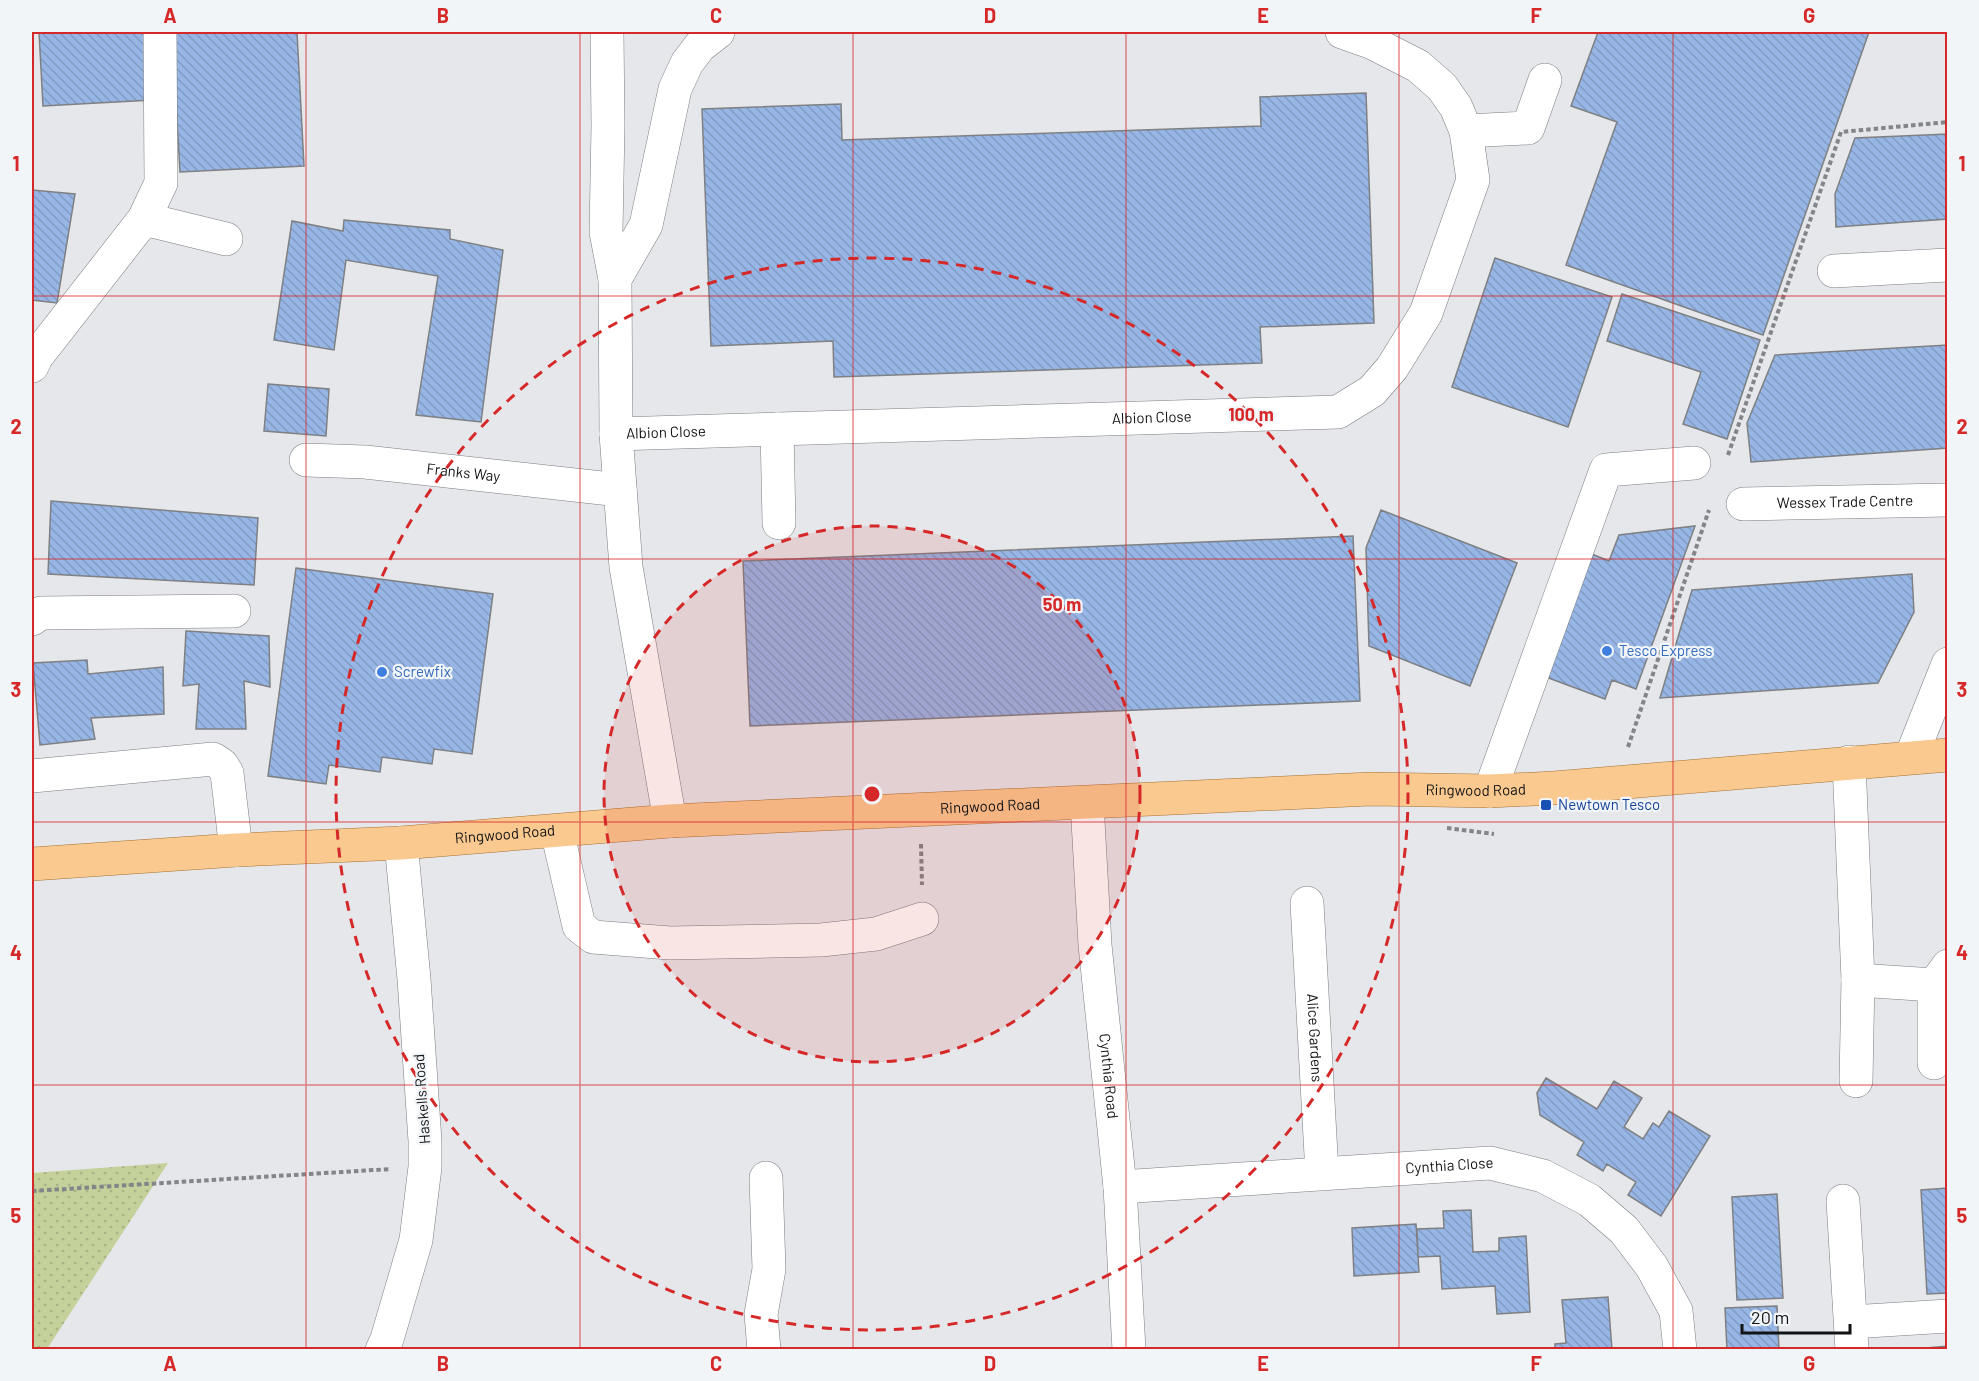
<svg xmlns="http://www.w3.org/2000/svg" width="1979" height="1381" font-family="Barlow,sans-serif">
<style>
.grass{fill:url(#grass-dots)}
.building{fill:url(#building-back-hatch);stroke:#7e8083;stroke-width:1.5}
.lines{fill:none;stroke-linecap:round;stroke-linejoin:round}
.minor-casing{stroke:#7a7d80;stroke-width:34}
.major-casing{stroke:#a67234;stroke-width:34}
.path{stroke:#838588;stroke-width:4;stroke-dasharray:4.5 3;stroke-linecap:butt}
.minor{stroke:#fff;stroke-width:33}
.major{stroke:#f9c990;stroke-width:33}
.grid{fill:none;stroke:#d62828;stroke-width:1.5;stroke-opacity:0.55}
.ring{fill:none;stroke:#d62828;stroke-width:3;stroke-dasharray:10 8}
.shop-dot{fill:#3f7fe0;stroke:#f2f5f8;stroke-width:2}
.transit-dot{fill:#1a4fb4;stroke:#f2f5f8;stroke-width:2}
.labels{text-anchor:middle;stroke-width:4.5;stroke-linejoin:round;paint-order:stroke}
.street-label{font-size:15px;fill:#121314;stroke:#f2f5f8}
.shop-label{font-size:15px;fill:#366cbe;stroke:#f2f5f8;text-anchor:start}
.transit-label{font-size:15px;fill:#164399;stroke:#f2f5f8;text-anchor:start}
.centre{fill:#d62828;stroke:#f2f5f8;stroke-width:3}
.ring-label{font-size:18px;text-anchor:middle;font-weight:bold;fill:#d62828;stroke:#f2f5f8;stroke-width:4.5;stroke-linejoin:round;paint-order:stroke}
.neatline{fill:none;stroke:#d62828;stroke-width:2}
.grid-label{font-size:20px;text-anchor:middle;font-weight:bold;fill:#d62828}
</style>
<defs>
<pattern id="grass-dots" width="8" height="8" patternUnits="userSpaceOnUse" patternTransform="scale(1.5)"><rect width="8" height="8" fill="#c4d19b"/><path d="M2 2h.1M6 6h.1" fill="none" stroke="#a7b385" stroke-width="1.8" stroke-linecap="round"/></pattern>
<pattern id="building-back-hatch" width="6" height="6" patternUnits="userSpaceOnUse" patternTransform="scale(1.5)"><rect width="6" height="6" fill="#97b6e5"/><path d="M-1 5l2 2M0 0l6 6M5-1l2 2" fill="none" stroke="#819cc4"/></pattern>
</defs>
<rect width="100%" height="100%" fill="#e5e7eb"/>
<path class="grass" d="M168,1163L47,1349H32V1173Z"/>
<path class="building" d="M39,32H148L152,100L43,106Z
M172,32H297L304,166L180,172Z
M1598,32H1869L1763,335L1566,265L1617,122L1571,106Z
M1366,93L1374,323L1260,327L1262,363L834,377L833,341L711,346L702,109L841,104L842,140L1261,126L1260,97Z
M1948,134V219L1836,227L1835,194L1855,138Z
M32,190L75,194L57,303L32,300Z
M344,220L450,230V239L503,250L481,422L416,415L438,276L346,260L334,350L274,340L292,221L343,231Z
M1495,258L1612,297L1568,427L1452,387Z
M1622,294L1760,340L1727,439L1683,424L1701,372L1607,341Z
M1948,345V448L1751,462L1747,423L1775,355Z
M268,384L329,389L326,436L264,431Z
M51,501L258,518L254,585L48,574Z
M1381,510L1517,563L1470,686L1369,646L1366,548Z
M1695,526L1636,689L1612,680L1605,699L1546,677L1592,554L1609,561L1619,535Z
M1353,536L1360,701L750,726L743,561Z
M296,568L493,594L472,754L434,749L432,764L382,757L380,772L329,765L326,784L268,776Z
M1912,574L1914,612L1878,683L1660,698L1692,590Z
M186,631L269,636L270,687L244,681L246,729H196L199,684L183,686Z
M87,660L88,674L163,667L164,714L91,718L95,739L40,745L33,663Z
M1546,1078L1597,1109L1614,1081L1642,1098L1624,1127L1643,1139L1653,1123L1659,1127L1669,1111L1710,1136L1661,1216L1628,1195L1636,1182L1607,1164L1603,1171L1577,1155L1584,1142L1540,1115L1537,1093Z
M1948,1188V1293L1927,1294L1921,1190Z
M1777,1194L1783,1298L1737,1300L1732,1197Z
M1471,1210L1473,1252L1499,1251V1238L1526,1236L1530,1312L1497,1314L1495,1286L1442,1289L1440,1256L1418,1257L1417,1229L1444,1228L1443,1211Z
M1416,1224L1419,1272L1354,1276L1352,1228Z
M1608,1297L1612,1350H1555V1344L1566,1343L1562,1300Z
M1777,1306L1779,1350H1727L1725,1308Z
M1948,1346V1350H1926V1348Z"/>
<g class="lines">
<defs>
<g id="minor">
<path d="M607,32L608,126L606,232L615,279"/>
<path d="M1466,131L1528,128L1545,80"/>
<path d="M144,219L226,239"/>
<path d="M1834,271L1948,265"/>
<path d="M32,366L37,356L144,219L161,183L160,32"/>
<path d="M777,429L779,523"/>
<path id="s1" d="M616,434L1338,412L1372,391L1392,368L1426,313L1473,180L1466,131L1456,107L1442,87L1418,66L1373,43L1342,32"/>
<path id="s2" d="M306,460L365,462L620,490"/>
<path id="s3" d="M1743,504L1948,500"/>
<path d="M32,619L41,613L234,611"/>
<path d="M1911,757L1948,664"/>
<path d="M1849,762L1858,980L1856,1081"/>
<path d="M32,776L213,759L222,765L227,773L236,850"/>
<path d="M1490,791L1606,470L1694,463"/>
<path id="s4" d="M1087,803L1095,945L1120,1187L1129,1350"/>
<path d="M670,821L626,567L616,434L615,279L646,225L675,89L687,63L700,46L718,32"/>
<path d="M557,831L579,926L593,937L670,943L821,940L876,934L922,919"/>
<path id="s5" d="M1307,903L1322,1173"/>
<path d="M1858,980L1934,985L1948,966"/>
<path d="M1934,1063V985"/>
<path id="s6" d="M1120,1187L1490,1163L1543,1176L1589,1200L1624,1230L1652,1267L1676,1311L1680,1350"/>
<path d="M1843,1201L1852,1350"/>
<path d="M1851,1322L1948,1316"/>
<path d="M382,1350L387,1339L416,1240L425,1167V1141L414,979L401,843"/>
<path d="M764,1350L761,1314L769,1269L766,1178"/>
</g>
<g id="major">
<path id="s7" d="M32,864L236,850L401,843L670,821L1371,789L1490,791L1554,788L1948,755"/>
</g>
</defs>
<use href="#minor" class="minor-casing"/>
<use href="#major" class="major-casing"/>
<path class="path" d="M1728,455L1841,132L1948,122
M1628,747L1709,510
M1447,828L1494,834
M921,844L922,885
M32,1191L391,1169"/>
<use href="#minor" class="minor"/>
<use href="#major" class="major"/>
</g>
<path class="grid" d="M306,32V1350M580,32V1350M853,32V1350M1126,32V1350M1399,32V1350M1673,32V1350M32,296H1948M32,559H1948M32,822H1948M32,1085H1948"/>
<circle cx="872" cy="794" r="268" fill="#d62828" fill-opacity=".12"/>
<g class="ring">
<circle cx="872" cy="794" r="268"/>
<circle cx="872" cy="794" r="536"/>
</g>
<g class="shop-dot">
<circle cx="1607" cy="651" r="6"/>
<circle cx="382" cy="672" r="6"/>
</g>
<rect class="transit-dot" x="1540" y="799" width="12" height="12" rx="3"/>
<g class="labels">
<g class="street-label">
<text dy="5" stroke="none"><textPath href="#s1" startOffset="536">Albion Close</textPath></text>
<text dy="5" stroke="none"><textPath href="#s1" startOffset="50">Albion Close</textPath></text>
<text dy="5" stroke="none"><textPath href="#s2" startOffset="158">Franks Way</textPath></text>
<text dy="5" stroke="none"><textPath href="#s3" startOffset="102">Wessex Trade Centre</textPath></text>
<text dy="5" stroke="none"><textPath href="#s7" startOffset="1446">Ringwood Road</textPath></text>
<text dy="5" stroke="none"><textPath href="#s7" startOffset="960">Ringwood Road</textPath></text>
<text dy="5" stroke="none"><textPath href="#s7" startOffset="474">Ringwood Road</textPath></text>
<text dy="5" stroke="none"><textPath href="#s5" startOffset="135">Alice Gardens</textPath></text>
<text dy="5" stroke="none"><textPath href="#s4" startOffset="274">Cynthia Road</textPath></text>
<text transform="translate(422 1099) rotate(-94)" y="5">Haskells Road</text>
<text dy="5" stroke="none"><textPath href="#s6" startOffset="330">Cynthia Close</textPath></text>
</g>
<g class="shop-label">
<text x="1619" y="656">Tesco Express</text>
<text x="394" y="677">Screwfix</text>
</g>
<g class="transit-label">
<text x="1558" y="810">Newtown Tesco</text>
</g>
</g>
<circle cx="872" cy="794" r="9" class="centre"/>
<g class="ring-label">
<text x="1251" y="421">100 m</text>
<text x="1062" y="611">50 m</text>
</g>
<rect width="1979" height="1381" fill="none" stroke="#f2f5f8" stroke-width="66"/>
<path d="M1742 1324v9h108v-9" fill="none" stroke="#121314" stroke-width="3"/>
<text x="1751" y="1324" font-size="18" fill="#121314" stroke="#f2f5f8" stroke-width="4.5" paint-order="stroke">20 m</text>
<rect x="33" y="33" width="1913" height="1315" class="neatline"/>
<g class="grid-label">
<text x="170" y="23">A</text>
<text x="443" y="23">B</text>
<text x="716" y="23">C</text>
<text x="990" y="23">D</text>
<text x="1263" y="23">E</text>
<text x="1536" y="23">F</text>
<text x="1809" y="23">G</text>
<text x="16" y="171">1</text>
<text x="1962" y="171">1</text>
<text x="16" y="434">2</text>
<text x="1962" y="434">2</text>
<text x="16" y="697">3</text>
<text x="1962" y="697">3</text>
<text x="16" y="960">4</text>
<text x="1962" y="960">4</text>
<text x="16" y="1223">5</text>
<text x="1962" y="1223">5</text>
<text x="170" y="1371">A</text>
<text x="443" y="1371">B</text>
<text x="716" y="1371">C</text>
<text x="990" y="1371">D</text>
<text x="1263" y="1371">E</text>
<text x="1536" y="1371">F</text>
<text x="1809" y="1371">G</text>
</g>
</svg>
